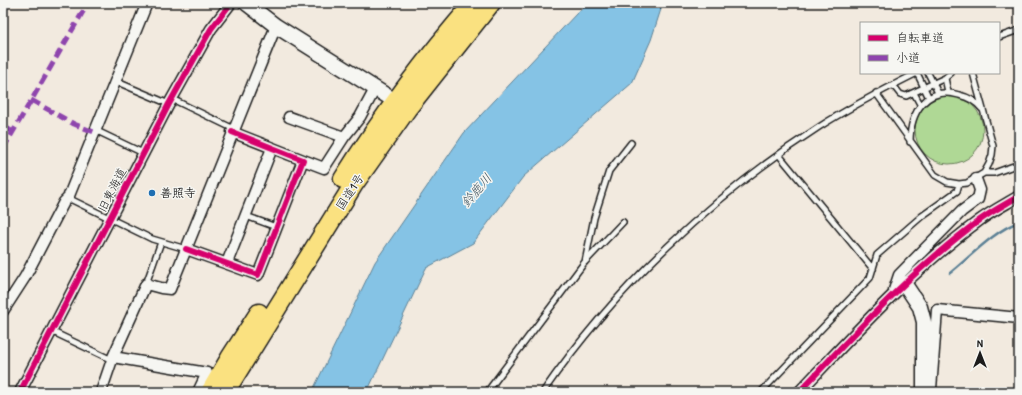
<svg xmlns="http://www.w3.org/2000/svg" width="1022" height="395" font-family="'Patrick Hand','Klee One',sans-serif">
<style>
.green{fill:#afd895;stroke:#667a58}
.water{fill:#85c3e5;stroke:#5b8095}
.lines{fill:none;stroke-linecap:round;stroke-linejoin:round}
.stream{stroke:#5b8095;stroke-width:2.5}
.lane-casing{stroke:#1c1c1c;stroke-width:8}
.street-casing{stroke:#1c1c1c;stroke-width:13}
.secondary-casing{stroke:#1c1c1c;stroke-width:17}
.highway-casing{stroke:#1c1c1c;stroke-width:21}
.lane{stroke:#f6f6f2;stroke-width:5}
.street{stroke:#f6f6f2;stroke-width:10}
.secondary{stroke:#f6f6f2;stroke-width:14}
.highway{stroke:#fae180;stroke-width:18}
.quiet{stroke:#8e44ad;stroke-width:5;stroke-dasharray:10 5;stroke-linecap:butt}
.cycleway-casing{stroke:#f6f6f2;stroke-width:8}
.cycleway{stroke:#d6006c;stroke-width:6}
.poi-dot{fill:#1f6fb2;stroke:#f6f6f2;stroke-width:1.5}
.labels{text-anchor:middle;stroke-width:3;stroke-linejoin:round;paint-order:stroke}
.street-label{font-size:12px;fill:#1c1c1c;stroke:#f6f6f2}
.poi-label{font-size:12px;font-weight:bold;fill:#1c1c1c;stroke:#f6f6f2;text-anchor:start}
.water-label{font-size:13px;font-style:italic;fill:#415662;stroke:#f6f6f2}
</style>
<rect width="100%" height="100%" fill="#f2eadf"/>
<filter id="ink" filterUnits="userSpaceOnUse"><feTurbulence type="fractalNoise" baseFrequency=".025" numOctaves="2"/><feDisplacementMap in="SourceGraphic" scale="8" xChannelSelector="R" yChannelSelector="G"/><feConvolveMatrix kernelMatrix="1 2 1 2 8 2 1 2 1" color-interpolation-filters="sRGB"/></filter>
<g filter="url(#ink)">
<path class="green" d="M915 130a34 34 0 1 1 68 0a34 34 0 1 1-68 0Z"/>
<path class="water" d="M589,3H663L651,40L632,83L523,177L473,243L426,268L367,392H312L375,262L464,133L577,13Z"/>
<g class="lines">
<path class="stream" d="M950,273C970,257 995,230 1019,222"/>
<defs>
<path id="lane" d="M999,37L1019,30
M928,73L938,93
M945,78L948,92
M115,81L169,104
M893,85L900,94L906,96L945,78L951,73
M876,93L935,175L947,182L959,184
M914,93L920,104
M172,99L234,129
M95,130L143,153
M910,142C910,113 926,85 959,95C968,97 976,101 982,109
M779,155L873,269
M984,173H994L1019,164
M68,198L152,239L186,249
M246,216L276,227
M585,262L594,218L609,171L631,143
M146,284L161,242
M51,331L112,360
M487,392L584,263L623,222
M543,392C614,289 713,195 819,127C850,107 883,90 917,73L929,98
M761,392L870,278L877,255L922,216L957,191L959,184L967,183L984,173L989,164L992,155L993,146L973,73"/>
<path id="street" d="M289,117L344,137
M303,160L324,168L344,137L360,117L375,89
M186,249L258,275L303,160L232,132
M227,263L272,148
M894,290L899,275L962,211L978,199L980,190L976,179
M3,311L25,277L64,202L68,198L147,3
M113,357L146,284L161,288L170,289L276,26
M20,392L169,104L211,29L231,3
M101,392L113,357L207,373L198,392
M799,392C857,331 912,270 980,220C992,211 1006,204 1019,196
M924,392L931,389L937,310L1019,318"/>
<path id="secondary" d="M246,3L276,26L403,106
M904,283L920,307L924,322V392"/>
<path id="highway" d="M343,179C382,117 426,58 474,3
M210,392L230,358L259,313
M225,392L354,184L407,109L491,3"/>
</defs>
<use href="#lane" class="lane-casing"/>
<use href="#street" class="street-casing"/>
<use href="#secondary" class="secondary-casing"/>
<use href="#highway" class="highway-casing"/>
<use href="#lane" class="lane"/>
<use href="#street" class="street"/>
<use href="#secondary" class="secondary"/>
<use href="#highway" class="highway"/>
<path class="quiet" d="M31,100L74,124L94,132
M3,126L13,132
M3,149L88,3"/>
<defs>
<path id="cycleway" d="M186,249L258,275L303,160L232,132
M20,392L169,104L211,29L231,3
M799,392C857,331 912,270 980,220C992,211 1006,204 1019,196"/>
</defs>
<use href="#cycleway" class="cycleway-casing"/>
<use href="#cycleway" class="cycleway"/>
</g>
</g>
<circle class="poi-dot" cx="152" cy="193" r="4"/>
<g class="labels">
<g class="street-label">
<text transform="translate(112 190) rotate(-63)" y="4">旧東海道</text>
<text transform="translate(350 192) rotate(-57)" y="4">国道1号</text>
</g>
<g class="poi-label">
<text x="160" y="197">善照寺</text>
</g>
<g class="water-label">
<text transform="translate(476 190) rotate(-49)" y="5">鈴鹿川</text>
</g>
</g>
<rect width="1022" height="395" fill="none" stroke="#f6f6f2" stroke-width="16"/>
<rect x="8" y="8" width="1006" height="379" fill="none" stroke="#1c1c1c" stroke-width="1.5" filter="url(#ink)"/>
<rect x="860" y="22" width="140" height="52" fill="#f6f6f2" stroke="#9f9f9c"/>
<rect x="868" y="35" width="20" height="6" fill="#d6006c" stroke="#9f9f9c"/>
<text x="896" y="42" font-size="12" fill="#1c1c1c">自転車道</text>
<rect x="868" y="55" width="20" height="6" fill="#8e44ad" stroke="#9f9f9c"/>
<text x="896" y="62" font-size="12" fill="#1c1c1c">小道</text>
<g transform="translate(980 353)" stroke="#f6f6f2" stroke-width="3" paint-order="stroke">
<path d="M0-3L7 15L0 10L-7 15Z" fill="#1c1c1c"/>
<text y="-6" font-size="11" font-weight="bold" text-anchor="middle" fill="#1c1c1c">N</text>
</g>
</svg>
